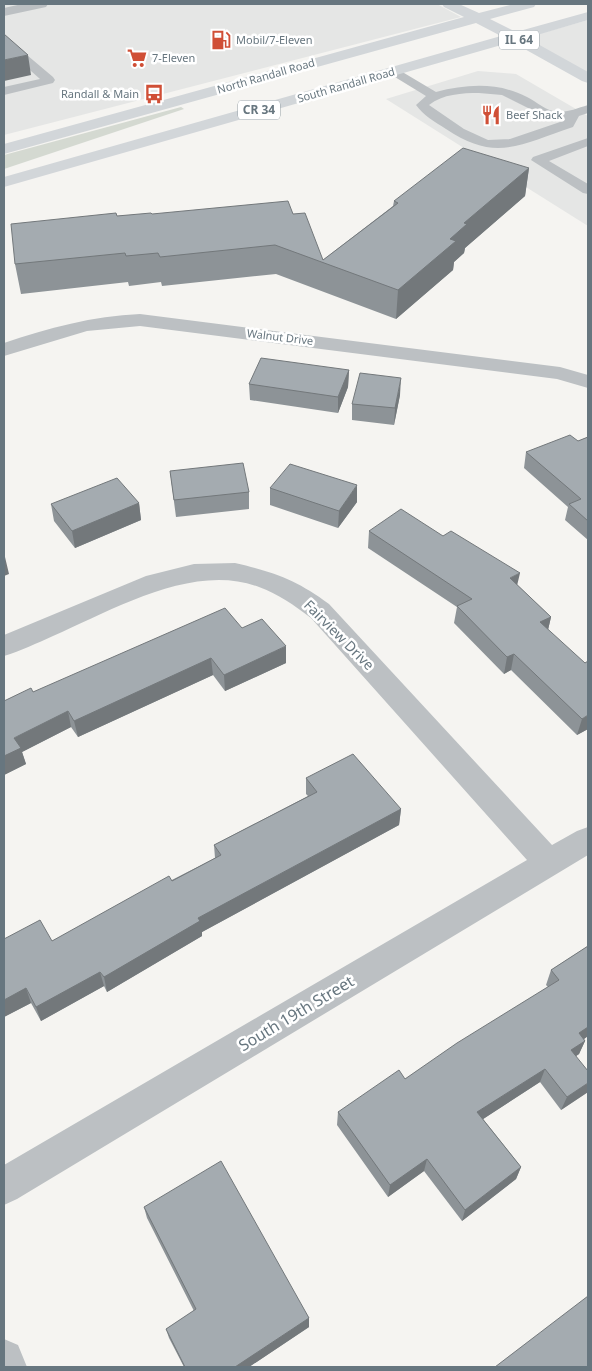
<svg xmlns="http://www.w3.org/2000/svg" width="592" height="1371" font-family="'Noto Sans',sans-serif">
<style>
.built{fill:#e5e6e5}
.green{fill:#d4d9d1}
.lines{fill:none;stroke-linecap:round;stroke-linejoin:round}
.lane{fill:#bcc0c3;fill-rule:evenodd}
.street{fill:#bcc0c3;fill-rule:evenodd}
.primary{fill:#d2d6d9;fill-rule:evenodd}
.wall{fill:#8d9397}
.shaded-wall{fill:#73787b}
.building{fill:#a4abb0;stroke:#73787b}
.labels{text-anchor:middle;stroke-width:5;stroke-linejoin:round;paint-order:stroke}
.far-poi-label{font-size:11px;fill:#67767f;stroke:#fff;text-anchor:start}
.far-street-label{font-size:11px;fill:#67767f;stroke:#fff}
.shield{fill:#fff;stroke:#959fa5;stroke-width:1}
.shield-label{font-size:12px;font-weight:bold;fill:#67767f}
.street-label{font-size:14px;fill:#67767f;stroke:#fff}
.near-street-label{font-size:16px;fill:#67767f;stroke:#fff}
</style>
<rect width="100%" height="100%" fill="#f5f4f1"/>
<path class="built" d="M4,4H437L461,17L4,135Z
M588,20V73L525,38Z
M478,71L516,74L588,116V226L386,99Z"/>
<path class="green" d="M181,107L184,109L4,169V155Z"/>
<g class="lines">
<path class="lane" d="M4,38L8,39L53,77L55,80L53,83L4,95V87L40,79L4,47Z
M394,67L436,92C467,84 498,82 527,97C537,102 546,111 558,112C569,112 578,108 588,105V113L579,116L573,127C521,144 496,163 446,129C435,122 423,115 416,105L426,96L390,74L388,71L390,68ZM479,93L502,95L542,115L564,119L563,121L510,139L488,140L464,129L429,105C443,94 462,93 479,93Z
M588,138V146L549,161L588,184V194L583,193L531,160L533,157Z"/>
<path class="street" d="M22,4H48L46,7L4,16V8Z
M140,314L560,367L588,375V388L557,379L140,326L87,331L4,356V343C48,328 93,316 140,314Z
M235,563C274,572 297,580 329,604L552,845L577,831L588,827V855L17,1199L4,1205V1165L527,860L311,618C294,605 278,594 259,587C193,562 113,610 53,636C37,643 21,651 4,656V635L146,576L194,564Z
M4,1339L18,1345L27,1367H4Z"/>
<path class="primary" d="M442,4H459L479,13L514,4H536L534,7L490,19L516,32L588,12V20L527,38L588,72V83L582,81L512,42L4,187V177L501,36L476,23L4,154V144L464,17L444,7Z"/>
</g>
<path class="wall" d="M529,168L525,196L465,248L464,253L454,262L453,270L396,319L276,274L162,286L161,282L129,286L128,282L21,294L15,264L117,216L152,214H293L323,260L393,206L394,201Z
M349,370L348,387L338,413L250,400L249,384Z
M400,395L394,425L352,420V404Z
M588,437V540L565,520L568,507L524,468L526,452L578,441Z
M170,471L249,492V509L176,517Z
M270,488L357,502L338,528L270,505Z
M139,503L141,520L75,548L54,521L51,504Z
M369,531L517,585L551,617L548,630L588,729L577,735L511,670L504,674L454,623L457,607L368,548Z
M242,628L286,663L225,691L213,675L78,737L71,727L22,752L26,764L4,775L33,692Z
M306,778L401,809L399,825L202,932V936L107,992L104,986L41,1021L31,1003L4,1017V939L52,941L215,858L214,845L308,796L306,794Z
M588,946V1036L584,1039L585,1041L579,1054L576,1056L588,1092L561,1110L540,1082L483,1119L521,1167L516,1179L462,1221L424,1171L388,1197L337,1125L338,1112L405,1079L548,987L546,985L551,970Z
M144,1207L309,1318V1327L249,1367H184L169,1338L166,1329L194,1311L147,1218Z"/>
<path class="shaded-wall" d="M28,55L31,75L4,81V60Z
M529,168L525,196L465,248L464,253L454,262L453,270L396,319L398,290L450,239L464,223Z
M349,370L348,387L338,413V397Z
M401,378L400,395L394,425L395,408Z
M357,485V502L338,528L339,511Z
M139,503L141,520L75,548L72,531Z
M4,557H5L9,574L4,576Z
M520,573L516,590L510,578Z
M551,617L547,634L540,622Z
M286,646V663L225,691L224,675Z
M514,654L511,670L504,674L507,657Z
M211,658L213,675L78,737L74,721Z
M68,711L71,727L22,752L26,764L4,775V756L14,738Z
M588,715V729L577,735L582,719Z
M401,809L399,825L202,932V936L107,992L104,977L198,918Z
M100,972L104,986L41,1021L36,1007Z
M26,988L31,1003L4,1017V1000Z
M588,1027V1036L573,1047L579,1033Z
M585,1041L579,1054L566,1063L571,1050Z
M545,1069L540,1082L474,1125L477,1112Z
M588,1083V1092L561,1110L567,1097Z
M427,1159L424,1171L388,1197L390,1185Z
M521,1167L516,1179L462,1221L465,1210Z
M309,1318V1327L249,1367H235Z"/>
<path class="building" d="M4,34L28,55L4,60Z
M463,148L529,168L464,223L467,224L450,239L456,241L398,290L275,245L160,257L158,253L126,256L125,253L15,264L11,224L116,213L117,216L151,213L152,214L288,201L293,214L305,213L323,260L398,203L394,201Z
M261,358L349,370L338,397L249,384Z
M360,373L401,378L395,408L352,404Z
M570,435L578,441L588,437V521L569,504L581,499L526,452Z
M243,463L249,492L174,500L170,471Z
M290,464L357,485L339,511L270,488Z
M117,478L139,503L72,531L51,504Z
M401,509L443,536L451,531L520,573L510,578L551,617L540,622L585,663L588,661V715L582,719L514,654L507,657L457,606L472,599L369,531Z
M225,608L242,628L262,619L286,646L224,675L211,658L74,721L68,711L14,738L21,748L4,756V701L31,688L33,692Z
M353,754L401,809L198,918L200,921L104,977L100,972L36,1007L26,988L4,1000V939L40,920L52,941L169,876L172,881L221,855L214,845L317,792L306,778Z
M588,946V1027L579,1033L585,1041L571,1050L588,1071V1083L567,1097L545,1069L477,1112L521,1167L465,1210L427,1159L390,1185L338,1112L399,1070L405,1079L457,1043L559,980L551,970Z
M221,1161L309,1318L235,1367H185L166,1329L196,1309L144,1207Z
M588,1296V1367H495Z"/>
<defs>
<symbol id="fuel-bare" viewBox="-9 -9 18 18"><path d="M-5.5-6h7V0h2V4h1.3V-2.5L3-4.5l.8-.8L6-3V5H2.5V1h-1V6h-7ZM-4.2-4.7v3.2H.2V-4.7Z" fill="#d04f36" stroke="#fff" stroke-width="2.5" paint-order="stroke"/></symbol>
<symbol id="supermarket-bare" viewBox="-9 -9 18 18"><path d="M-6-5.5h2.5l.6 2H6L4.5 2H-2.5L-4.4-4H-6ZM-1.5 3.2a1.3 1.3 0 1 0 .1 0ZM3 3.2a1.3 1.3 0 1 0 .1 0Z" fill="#d04f36" stroke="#fff" stroke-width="2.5" paint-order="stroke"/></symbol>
<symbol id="bus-bare" viewBox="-9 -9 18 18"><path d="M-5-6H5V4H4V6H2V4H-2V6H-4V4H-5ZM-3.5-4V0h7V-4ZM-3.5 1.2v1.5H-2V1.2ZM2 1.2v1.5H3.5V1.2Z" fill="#d04f36" stroke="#fff" stroke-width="2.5" paint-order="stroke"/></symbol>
<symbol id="restaurant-bare" viewBox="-9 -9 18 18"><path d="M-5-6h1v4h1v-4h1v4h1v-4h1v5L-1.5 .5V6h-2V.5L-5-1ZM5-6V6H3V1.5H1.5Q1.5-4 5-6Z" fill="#d04f36" stroke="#fff" stroke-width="2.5" paint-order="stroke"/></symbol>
</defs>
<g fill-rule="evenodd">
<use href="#fuel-bare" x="207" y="26" width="28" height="28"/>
<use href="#supermarket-bare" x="123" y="44" width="28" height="28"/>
<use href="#bus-bare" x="140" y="80" width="28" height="28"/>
<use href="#restaurant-bare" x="477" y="101" width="28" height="28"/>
</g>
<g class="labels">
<g class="far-poi-label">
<text x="236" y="44">Mobil/7-Eleven</text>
<text x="152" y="62">7-Eleven</text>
<text x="139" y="98" text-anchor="end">Randall &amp; Main</text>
<text x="506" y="119">Beef Shack</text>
</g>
<g class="far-street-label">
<text transform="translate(266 76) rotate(-16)" y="4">North Randall Road</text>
<text transform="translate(346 85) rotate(-16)" y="4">South Randall Road</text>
<text transform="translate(280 337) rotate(7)" y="4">Walnut Drive</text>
</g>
<g class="shield">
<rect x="499" y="30.5" width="40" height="19" rx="4"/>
<rect x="238" y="100.5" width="42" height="19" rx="4"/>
</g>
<g class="shield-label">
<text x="519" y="44">IL 64</text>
<text x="259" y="114">CR 34</text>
</g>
<g class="street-label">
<text transform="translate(339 635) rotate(45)" y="5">Fairview Drive</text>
</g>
<g class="near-street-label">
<text transform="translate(296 1013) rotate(-31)" y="6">South 19th Street</text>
</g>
</g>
<rect width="592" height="1371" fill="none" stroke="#67767f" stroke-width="10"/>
</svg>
